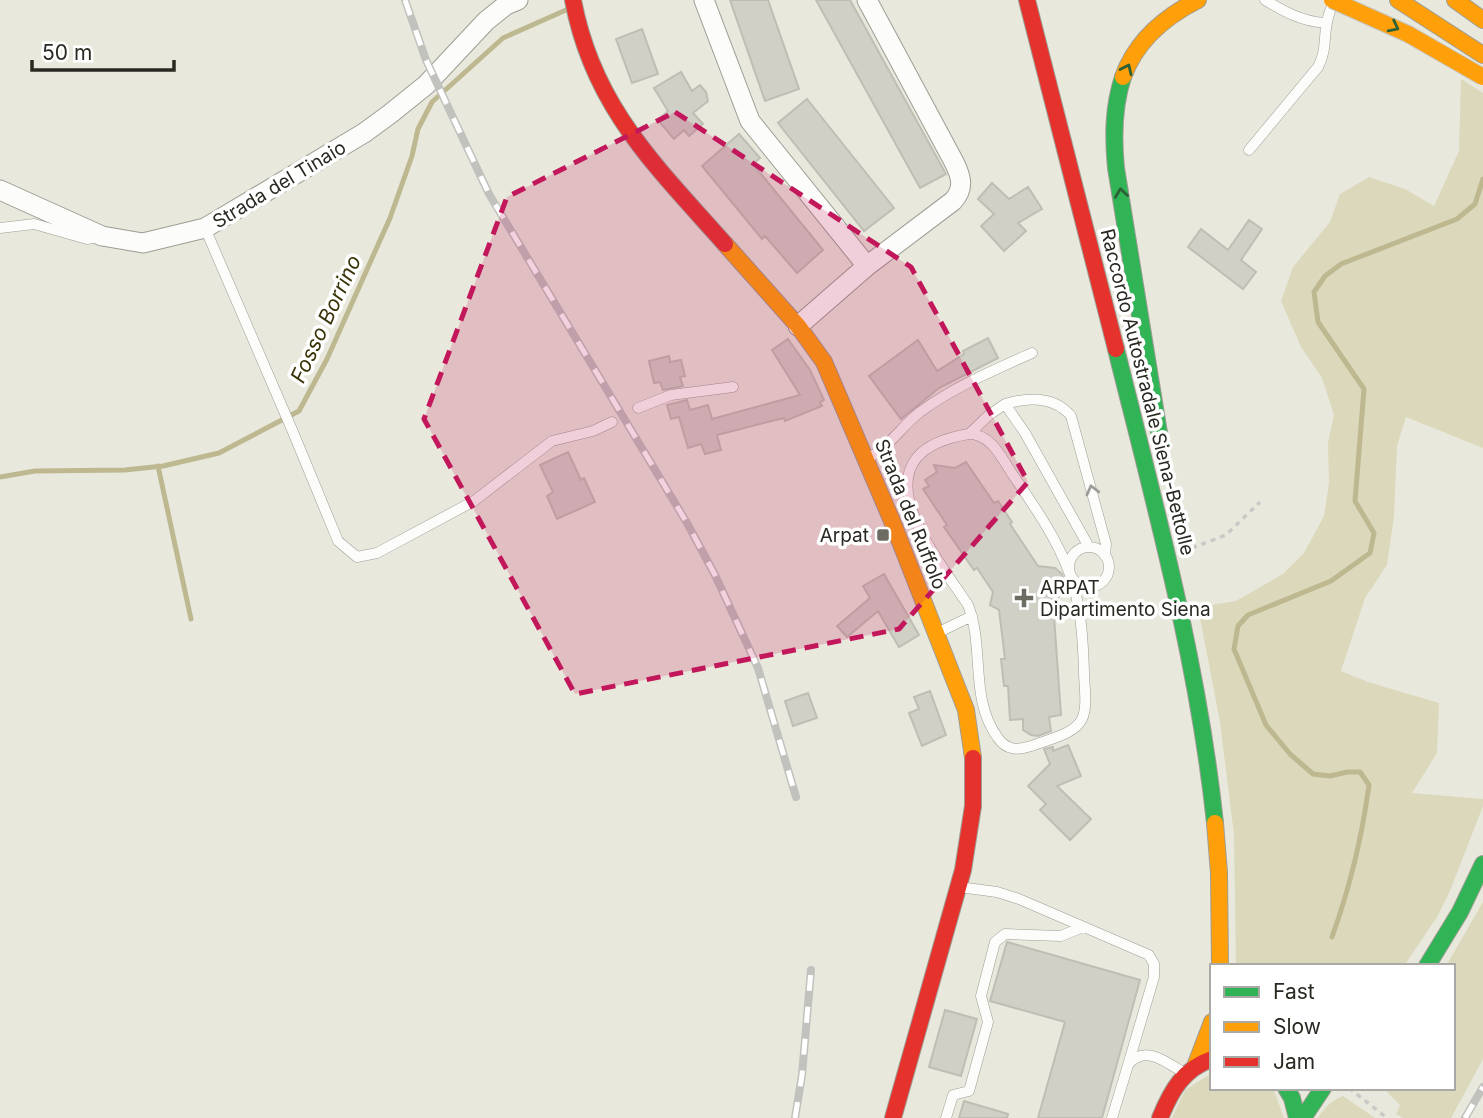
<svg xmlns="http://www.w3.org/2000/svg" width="1483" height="1118" font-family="Inter,sans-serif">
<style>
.green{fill:#dbd8bb}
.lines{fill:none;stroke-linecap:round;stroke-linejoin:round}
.stream{stroke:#beb891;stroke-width:5}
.building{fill:#d1d0c7;stroke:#bfbeb4;stroke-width:2}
.lane-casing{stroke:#9e9d94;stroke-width:11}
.street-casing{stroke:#9e9d94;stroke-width:21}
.fast-casing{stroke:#9e9d94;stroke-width:18}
.slow-casing{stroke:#9e9d94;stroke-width:18}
.jam-casing{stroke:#9e9d94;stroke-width:18}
.path{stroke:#cac9c6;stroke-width:3.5;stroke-dasharray:5 5;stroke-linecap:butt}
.lane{stroke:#fcfcfa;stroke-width:10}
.street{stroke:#fcfcfa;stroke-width:19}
.fast{stroke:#30b455;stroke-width:16}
.slow{stroke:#ff9f0a;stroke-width:16}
.jam{stroke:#e5322d;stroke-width:16}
.rail-casing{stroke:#c1c1be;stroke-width:8}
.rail{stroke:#fff;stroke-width:5;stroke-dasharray:16;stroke-linecap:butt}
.slow-bridge-casing{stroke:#c4c4be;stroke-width:18;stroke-linecap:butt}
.slow-bridge{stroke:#ff9f0a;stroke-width:16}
.oneway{stroke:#2c6136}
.oneway2{stroke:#9e9d98}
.marked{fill:#c2185b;fill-opacity:0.2;stroke:#c2185b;stroke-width:5;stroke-dasharray:14 9;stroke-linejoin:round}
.poi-dot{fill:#6d6c63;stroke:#fff;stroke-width:2.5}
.labels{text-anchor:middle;stroke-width:7;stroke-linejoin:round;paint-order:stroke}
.street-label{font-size:19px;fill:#2a2921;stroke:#fff}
.poi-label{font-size:19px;fill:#2a2921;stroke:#fff;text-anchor:end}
.water-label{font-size:21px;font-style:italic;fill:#393307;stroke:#fff}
</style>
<rect width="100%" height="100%" fill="#e9e8dd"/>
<path class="green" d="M1461,79L1483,93V448L1406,417L1397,446L1394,516L1387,565L1365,598L1341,671L1368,682L1439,703L1437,753L1412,793L1483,799V806L1450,891L1437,917L1404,966H1236L1234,835L1220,722L1198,607L1236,601L1283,574L1304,553L1324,516L1329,483L1328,443L1334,415L1322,378L1301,347L1281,301L1293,267L1330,222L1340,194L1369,177L1405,189L1434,206L1459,151Z
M1483,902V1059L1451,1118H1403L1396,1114L1400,1105L1383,1088H1453V966H1446Z
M1212,1073V1088H1273L1284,1118H1172L1185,1090Z
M1343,1096L1375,1118H1318C1325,1107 1331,1101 1343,1096Z"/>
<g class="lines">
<path class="stream" d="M158,466L191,619
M0,477L35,471L125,470L163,466L219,453L299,411L327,359L390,218L412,156L418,129L432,102L503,38L566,10
M1332,937C1350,887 1362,837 1369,785L1360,772H1347L1330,776L1313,774L1290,754L1266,725L1234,649L1238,626L1248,615L1331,581L1370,553L1374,533L1355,501L1364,389L1318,322L1314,292L1325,276L1341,264L1457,219L1475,204L1483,179"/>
</g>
<path class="building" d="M730,0H768L799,89L765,101Z
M816,0H850L946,174L920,188Z
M642,29L658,74L632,83L616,39Z
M681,72L692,91L700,85L706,92L708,101L693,113L703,124L689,136L684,130L674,139L658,120L668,111L654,88Z
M807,99L894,208L864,231L778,123Z
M739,134L760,158L753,164L823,250L797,273L765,236L762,239L702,166Z
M992,183L1009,199L1028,187L1042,209L1018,223L1026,231L1004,251L981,226L994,214L978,199Z
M1249,220L1262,229L1241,260L1256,272L1243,289L1188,247L1201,229L1228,250Z
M988,338L998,358L939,388L901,419L869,376L918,340L937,371L964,354L963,351Z
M788,339L810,370L824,400L820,402L822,406L785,421L784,418L717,435L721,450L705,454L701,444L688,448L679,417L671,419L667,405L687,400L690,410L708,405L712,419L800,395L772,350Z
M669,356L670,362L681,360L685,376L680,377L683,386L663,390L660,382L654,383L649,361Z
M568,452L581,480L584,478L595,502L557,519L547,496L553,492L540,465Z
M966,462L994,503L998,501L1012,522L1010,524L1038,566L1055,568L1062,574L1065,584L1063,593L1053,602L1061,715L1049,717L1051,731L1038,736L1031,735L1023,730V719L1010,720L1008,686H1004L1001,659H1005L999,610L990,605L993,592L977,568L974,570L944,527L947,525L923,489L929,486L925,480L937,472L934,465L955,468Z
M884,574L919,635L899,647L878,611L847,637L837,626L870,598L863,586Z
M930,691L946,735L922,746L909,713L919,709L914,697Z
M808,693L817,718L793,726L785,701Z
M1068,745L1081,776L1057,786L1091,819L1070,840L1040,810L1046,804L1028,786L1050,764L1044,749L1053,747V751Z
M1007,942L1140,980L1102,1118H1038L1065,1022L990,1001Z
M945,1010L977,1019L961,1076L929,1067Z
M964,1101L1008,1114L1007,1118H959Z"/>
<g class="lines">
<defs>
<path id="lane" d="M1265,0C1285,12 1301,21 1325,23
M1249,150L1318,67C1329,47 1321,30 1332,6
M0,228L34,224L87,239L94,238
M205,228L293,432L338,541L357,557L377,553L474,501L552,441L593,431L612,422
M638,408L671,395L733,387
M969,434C992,434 1002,459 1013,475C1034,506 1056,537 1069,572C1081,603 1083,639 1084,672C1084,686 1088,706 1082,719C1074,735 1046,740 1031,746C1018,750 1007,751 998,738C969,699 985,648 968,605C931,550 852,453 969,434Z
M969,434L989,415L1005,404
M867,459C889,447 901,427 920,412C954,387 994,370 1032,353
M1089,547L1025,433L1005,404C1029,397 1054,396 1071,416L1106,544L1105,556
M1069 567a20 20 0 1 1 40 0a20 20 0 1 1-40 0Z
M937,633L972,616
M959,887L997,892L1019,899L1149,955L1154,964V977L1128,1065
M946,1118L953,1095L969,1091L988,1022L981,996L995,942L1005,934L1061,936L1083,927
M1112,1118L1128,1065C1143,1045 1164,1060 1181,1071"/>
<path id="street" d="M704,0L750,121L867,266
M0,190L102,236L143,243L205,228L364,133L390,114L426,85L486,21L506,5L518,0
M798,326L867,266L953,201C965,188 961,176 954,162L867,0"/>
<path id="fast" d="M1123,77C1113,107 1113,137 1116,168L1161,445
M1116,349C1155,506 1198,661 1215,823
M1427,966L1460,912L1483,864
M1286,1088L1292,1098L1297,1118
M1303,1118L1323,1088"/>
<path id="slow" d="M1398,0L1483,55
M1455,0L1483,20
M1123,77C1136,41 1164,17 1198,0
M725,244L798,326L824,362L892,521L966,710L973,758
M1215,823L1219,873L1220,966
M1196,1064L1212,1022"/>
<path id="jam" d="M573,0C593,107 656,166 725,244
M1027,0L1116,349
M893,1118L963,870L973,806V758
M1160,1118C1171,1091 1183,1069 1212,1059"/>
</defs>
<use href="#lane" class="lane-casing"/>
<use href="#street" class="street-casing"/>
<use href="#fast" class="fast-casing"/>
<use href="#slow" class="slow-casing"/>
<use href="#jam" class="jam-casing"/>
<path class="path" d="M1192,548L1226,535L1260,502
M1349,1088L1387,1118"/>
<use href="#lane" class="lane"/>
<use href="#street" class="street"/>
<use href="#fast" class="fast"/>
<use href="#slow" class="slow"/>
<use href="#jam" class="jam"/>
<defs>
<path id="rail" d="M405,0L426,60L489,194L687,523L715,575L758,668L796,797
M795,1118L802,1075L811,970
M1465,1118L1483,1087"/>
</defs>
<use href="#rail" class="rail-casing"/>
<use href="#rail" class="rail"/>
<defs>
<path id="slow-bridge" d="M1332,0L1408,34L1483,77"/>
</defs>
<use href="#slow-bridge" class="slow-bridge-casing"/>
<use href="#slow-bridge" class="slow-bridge"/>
</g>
<defs><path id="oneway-chevron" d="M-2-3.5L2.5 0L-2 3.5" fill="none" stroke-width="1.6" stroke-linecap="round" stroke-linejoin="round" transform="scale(1.75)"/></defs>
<g class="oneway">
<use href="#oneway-chevron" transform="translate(1394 27) rotate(27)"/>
<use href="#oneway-chevron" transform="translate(1127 69) rotate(-65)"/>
<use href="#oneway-chevron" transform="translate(1121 193) rotate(-98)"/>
</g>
<use class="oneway2" href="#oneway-chevron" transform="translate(1092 490) rotate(-104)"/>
<path class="marked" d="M675,112L911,267L1028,482L899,629L575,694L424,419L507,197Z"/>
<g class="poi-dot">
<rect x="876" y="528" width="14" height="14" rx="3.5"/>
<path d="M1020.5 587.5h7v7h7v7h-7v7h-7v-7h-7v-7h7z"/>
</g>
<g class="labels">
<g class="street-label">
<text transform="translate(279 184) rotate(-31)" y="7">Strada del Tinaio</text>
<text transform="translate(1148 392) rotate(76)" y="7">Raccordo Autostradale Siena-Bettolle</text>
<text transform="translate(911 514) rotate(68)" y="7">Strada del Ruffolo</text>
</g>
<g class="poi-label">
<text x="869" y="542">Arpat</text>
<text x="1040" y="594" text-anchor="start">ARPAT<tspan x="1040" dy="22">Dipartimento Siena</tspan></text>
</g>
<g class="water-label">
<text transform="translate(326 319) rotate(-65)" y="7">Fosso Borrino</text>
</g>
</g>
<rect x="1210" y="964" width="245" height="126" fill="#ffffff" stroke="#aaa9a6" stroke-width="2"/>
<rect x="1224" y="987" width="35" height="10" fill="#30b455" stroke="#aaa9a6" stroke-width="2"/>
<text x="1273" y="999" font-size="21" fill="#2a2921">Fast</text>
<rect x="1224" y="1022" width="35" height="10" fill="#ff9f0a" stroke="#aaa9a6" stroke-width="2"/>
<text x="1273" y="1034" font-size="21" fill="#2a2921">Slow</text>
<rect x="1224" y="1057" width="35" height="10" fill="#e5322d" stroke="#aaa9a6" stroke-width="2"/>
<text x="1273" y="1069" font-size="21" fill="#2a2921">Jam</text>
<path d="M32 60v10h142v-10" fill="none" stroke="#2a2921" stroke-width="3.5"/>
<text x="42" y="60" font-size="21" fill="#2a2921" stroke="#ffffff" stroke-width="5" paint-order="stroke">50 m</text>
</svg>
